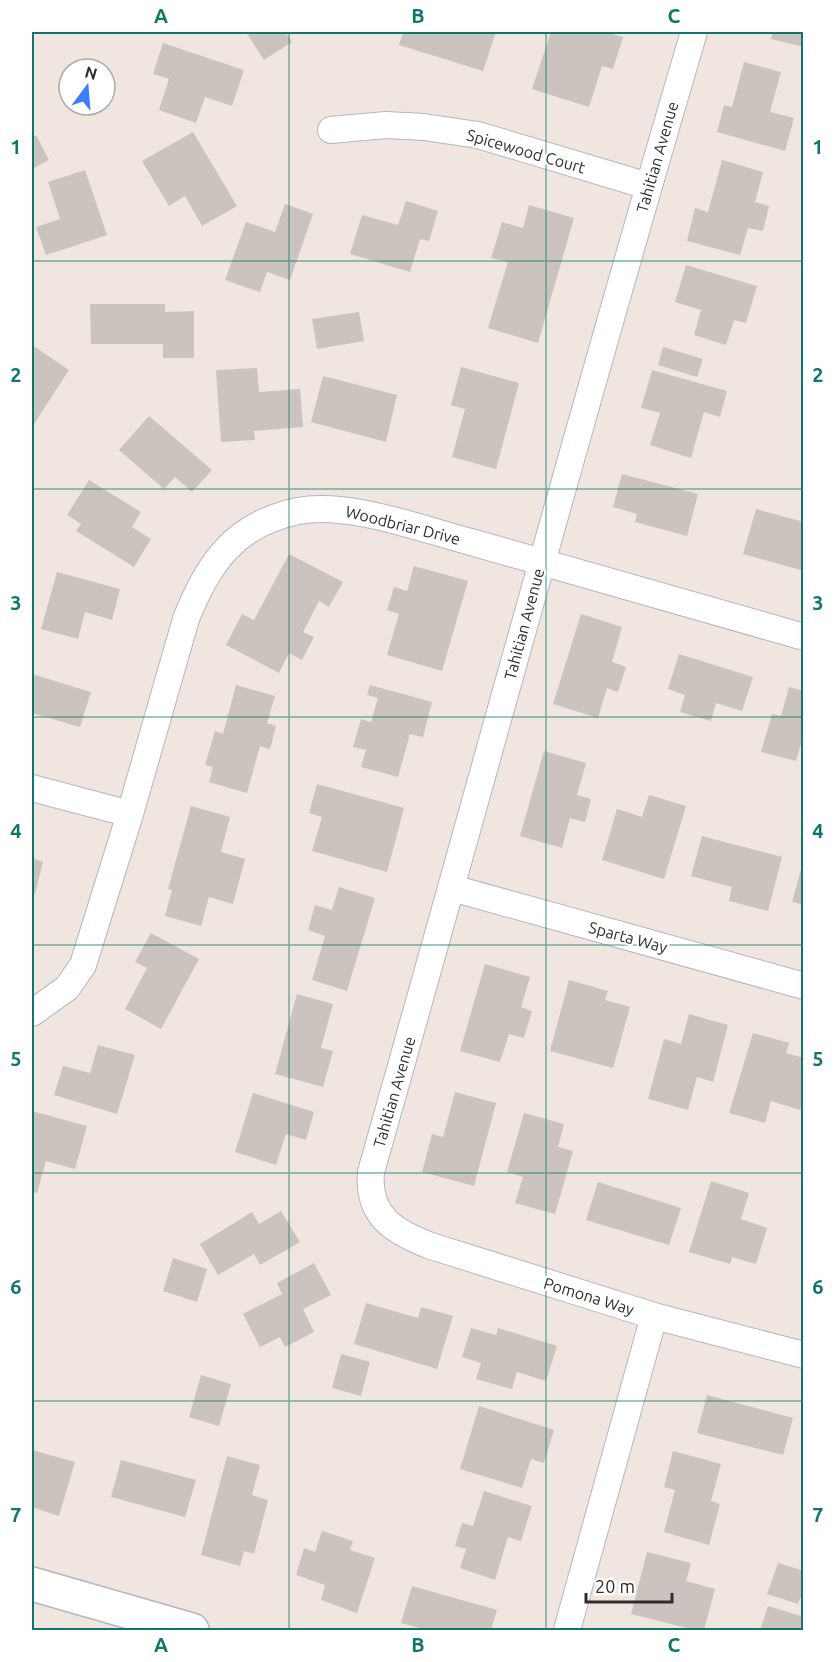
<svg xmlns="http://www.w3.org/2000/svg" width="835" height="1662" font-family="Ubuntu,sans-serif">
<style>
.building{fill:#cbc3be}
.lines{fill:none;stroke-linecap:round;stroke-linejoin:round}
.street-casing{stroke:#b3b7c2;stroke-width:28}
.secondary-casing{stroke:#b3b7c2;stroke-width:36}
.street{stroke:#fff;stroke-width:26}
.secondary{stroke:#fff;stroke-width:33}
.grid{fill:none;stroke:#0f766e;stroke-width:1.5;stroke-opacity:0.55}
.labels{text-anchor:middle;stroke-width:4.5;stroke-linejoin:round;paint-order:stroke}
.street-label{font-size:16px;fill:#2d2d2d;stroke:#fff}
.neatline{fill:none;stroke:#0f766e;stroke-width:2}
.grid-label{font-size:20px;text-anchor:middle;font-weight:bold;fill:#0f766e}
</style>
<rect width="100%" height="100%" fill="#f0e6df"/>
<path class="building" d="M246,32H285L292,42L264,60Z
M403,32H496L483,71L399,45Z
M551,32H605L623,37L613,69L602,66L589,107L532,89Z
M773,32H804V47L771,39Z
M163,43L244,70L232,106L205,97L196,123L159,110L169,79L153,74Z
M744,62L781,72L770,112L794,118L785,151L717,132L724,105L732,107Z
M193,132L237,206L202,226L185,196L169,206L142,161Z
M36,135L49,160L32,169V138Z
M722,160L763,172L755,202L769,206L763,231L748,228L740,255L687,241L695,208L708,212Z
M85,170L107,235L46,255L36,227L60,219L48,182Z
M406,201L438,211L429,241L420,239L410,272L350,254L362,215L398,225Z
M285,204L313,214L290,280L267,272L260,292L225,280L246,222L275,232Z
M529,205L574,218L538,343L488,328L508,262L491,258L502,222L523,228Z
M686,265L757,286L746,323L734,320L726,345L694,335L701,310L675,302Z
M90,304H165V312L194,311V358H163V344H91Z
M359,312L364,341L317,349L312,319Z
M32,345L69,370L32,427Z
M663,347L703,359L697,377L658,365Z
M461,367L519,383L496,469L452,457L465,409L451,405Z
M257,368L259,392L300,389L303,427L254,431L255,440L221,442L216,370Z
M652,370L727,391L720,417L704,412L691,458L650,445L660,413L641,408Z
M323,376L397,395L386,442L311,422Z
M149,416L212,470L192,492L175,477L164,489L119,450Z
M622,474L698,494L687,536L635,522L637,514L613,507Z
M89,480L141,512L132,527L151,539L134,567L76,531L81,524L67,515Z
M756,509L804,522V571L743,554Z
M289,554L343,582L329,607L319,601L303,632L314,637L302,660L289,653L279,673L226,645L242,614L254,620Z
M414,566L468,581L442,671L387,655L399,614L387,610L394,587L407,591Z
M57,572L120,589L112,620L85,612L78,639L41,629Z
M581,614L622,627L612,662L626,667L618,692L607,688L598,718L553,704Z
M679,654L753,677L742,711L716,703L711,721L680,712L685,695L668,689Z
M32,674L91,692L80,727L32,713Z
M236,685L275,696L267,723L276,726L270,749L260,746L247,793L209,782L213,767L205,765L215,731L223,734Z
M370,685L432,702L423,737L410,734L398,777L361,767L366,750L353,747L361,719L371,722L378,698L367,695Z
M789,687L804,691V740H802L796,761L761,752L772,714L781,716Z
M544,751L586,763L577,795L591,799L585,822L570,818L562,848L520,836Z
M317,784L404,808L387,872L312,851L322,817L309,813Z
M649,795L686,806L664,879L602,860L617,809L642,817Z
M191,806L230,817L221,852L245,859L233,904L209,897L201,926L165,916L172,890L168,889Z
M702,836L782,857L768,911L729,901L732,887L691,876Z
M32,858L43,862L35,894L32,893Z
M803,862H804V905L792,902Z
M339,887L375,898L347,991L312,980L325,936L308,930L315,905L332,910Z
M151,933L199,959L161,1029L125,1009L147,968L135,962Z
M485,964L530,977L521,1007L532,1011L524,1038L509,1034L500,1062L460,1051Z
M569,980L608,991L605,1000L630,1007L613,1068L550,1051Z
M297,994L333,1004L321,1048L333,1051L323,1087L275,1074Z
M689,1014L728,1025L713,1082L697,1077L688,1110L648,1099L664,1039L681,1044Z
M753,1033L789,1043L786,1053L804,1058V1099L800,1110L771,1101L765,1123L729,1113Z
M98,1045L135,1055L117,1114L54,1095L63,1066L90,1073Z
M455,1092L496,1103L474,1186L422,1172L432,1134L443,1137Z
M253,1093L314,1112L306,1140L286,1134L276,1165L235,1152Z
M32,1111L87,1126L75,1169L46,1161L37,1193L32,1192Z
M524,1113L564,1124L558,1147L573,1151L555,1214L515,1203L523,1177L507,1172Z
M711,1181L749,1193L741,1219L767,1228L756,1264L732,1257L730,1264L689,1252Z
M598,1182L681,1208L669,1245L586,1220Z
M281,1211L300,1242L260,1265L254,1254L218,1275L200,1244L252,1212L259,1224Z
M173,1258L207,1269L197,1302L163,1291Z
M314,1263L331,1295L303,1309L314,1332L285,1347L280,1337L260,1347L243,1314L282,1294L277,1283Z
M366,1303L418,1318L421,1307L453,1316L437,1369L354,1344Z
M471,1328L496,1335L498,1328L557,1346L546,1381L517,1372L512,1389L476,1379L481,1363L462,1357Z
M341,1354L370,1362L361,1396L332,1388Z
M201,1375L231,1384L219,1426L189,1417Z
M707,1395L793,1418L783,1455L697,1433Z
M479,1406L554,1430L544,1463L531,1459L522,1488L460,1469Z
M32,1450L75,1462L59,1516L32,1507Z
M673,1451L721,1464L711,1501L720,1504L709,1545L664,1532L675,1490L664,1487Z
M227,1456L260,1465L252,1495L268,1500L254,1554L244,1551L240,1566L201,1555Z
M121,1460L196,1480L185,1517L111,1497Z
M484,1491L532,1506L521,1541L508,1537L495,1580L460,1568L466,1549L455,1546L462,1523L473,1526Z
M322,1531L353,1541L350,1550L375,1558L357,1613L321,1600L325,1585L296,1575L304,1548L315,1552Z
M647,1552L691,1563L686,1581L715,1589L704,1630H695L631,1614Z
M778,1563L804,1571V1588L798,1604L767,1594Z
M412,1586L497,1610L491,1630H428L401,1623Z
M768,1606L804,1617V1630H760Z"/>
<g class="lines">
<defs>
<path id="street" d="M694,32C582,410 479,792 371,1172C367,1216 394,1232 431,1246L654,1316L804,1355
M331,130L386,125L424,127L478,135L648,186
M32,788L130,814
M452,888L804,986
M32,1013L67,988L83,965L130,814L186,619C208,563 235,524 298,511C348,501 421,529 471,542C582,573 693,605 804,637
M567,1630L654,1316"/>
<path id="secondary" d="M32,1584L192,1630"/>
</defs>
<use href="#street" class="street-casing"/>
<use href="#secondary" class="secondary-casing"/>
<use href="#street" class="street"/>
<use href="#secondary" class="secondary"/>
</g>
<path class="grid" d="M289,32V1630M546,32V1630M32,261H804M32,489H804M32,717H804M32,945H804M32,1173H804M32,1401H804"/>
<g class="labels">
<g class="street-label">
<text transform="translate(526 151) rotate(16)" y="6">Spicewood Court</text>
<text transform="translate(657 157) rotate(-74)" y="6">Tahitian Avenue</text>
<text transform="translate(403 525) rotate(14)" y="6">Woodbriar Drive</text>
<text transform="translate(524 624) rotate(-75)" y="6">Tahitian Avenue</text>
<text transform="translate(628 937) rotate(15)" y="6">Sparta Way</text>
<text transform="translate(394 1092) rotate(-74)" y="6">Tahitian Avenue</text>
<text transform="translate(589 1296) rotate(17)" y="6">Pomona Way</text>
</g>
</g>
<rect width="835" height="1662" fill="none" stroke="#ffffff" stroke-width="66"/>
<g transform="translate(87 87) rotate(16)"><circle r="28" fill="#ffffff" stroke="#ababab" stroke-width="1.5"/>
<path d="M0-4.5L10 22L0 15L-10 22Z" fill="#3c7dff"/>
<text y="-9" font-size="16" font-weight="bold" text-anchor="middle" fill="#2d2d2d">N</text>
</g>
<path d="M586 1593v9h86v-9" fill="none" stroke="#2d2d2d" stroke-width="3"/>
<text x="595" y="1593" font-size="18" fill="#2d2d2d" stroke="#ffffff" stroke-width="4.5" paint-order="stroke">20 m</text>
<rect x="33" y="33" width="769" height="1596" class="neatline"/>
<g class="grid-label">
<text x="161" y="23">A</text>
<text x="418" y="23">B</text>
<text x="674" y="23">C</text>
<text x="16" y="154">1</text>
<text x="818" y="154">1</text>
<text x="16" y="382">2</text>
<text x="818" y="382">2</text>
<text x="16" y="610">3</text>
<text x="818" y="610">3</text>
<text x="16" y="838">4</text>
<text x="818" y="838">4</text>
<text x="16" y="1066">5</text>
<text x="818" y="1066">5</text>
<text x="16" y="1294">6</text>
<text x="818" y="1294">6</text>
<text x="16" y="1522">7</text>
<text x="818" y="1522">7</text>
<text x="161" y="1652">A</text>
<text x="418" y="1652">B</text>
<text x="674" y="1652">C</text>
</g>
</svg>
